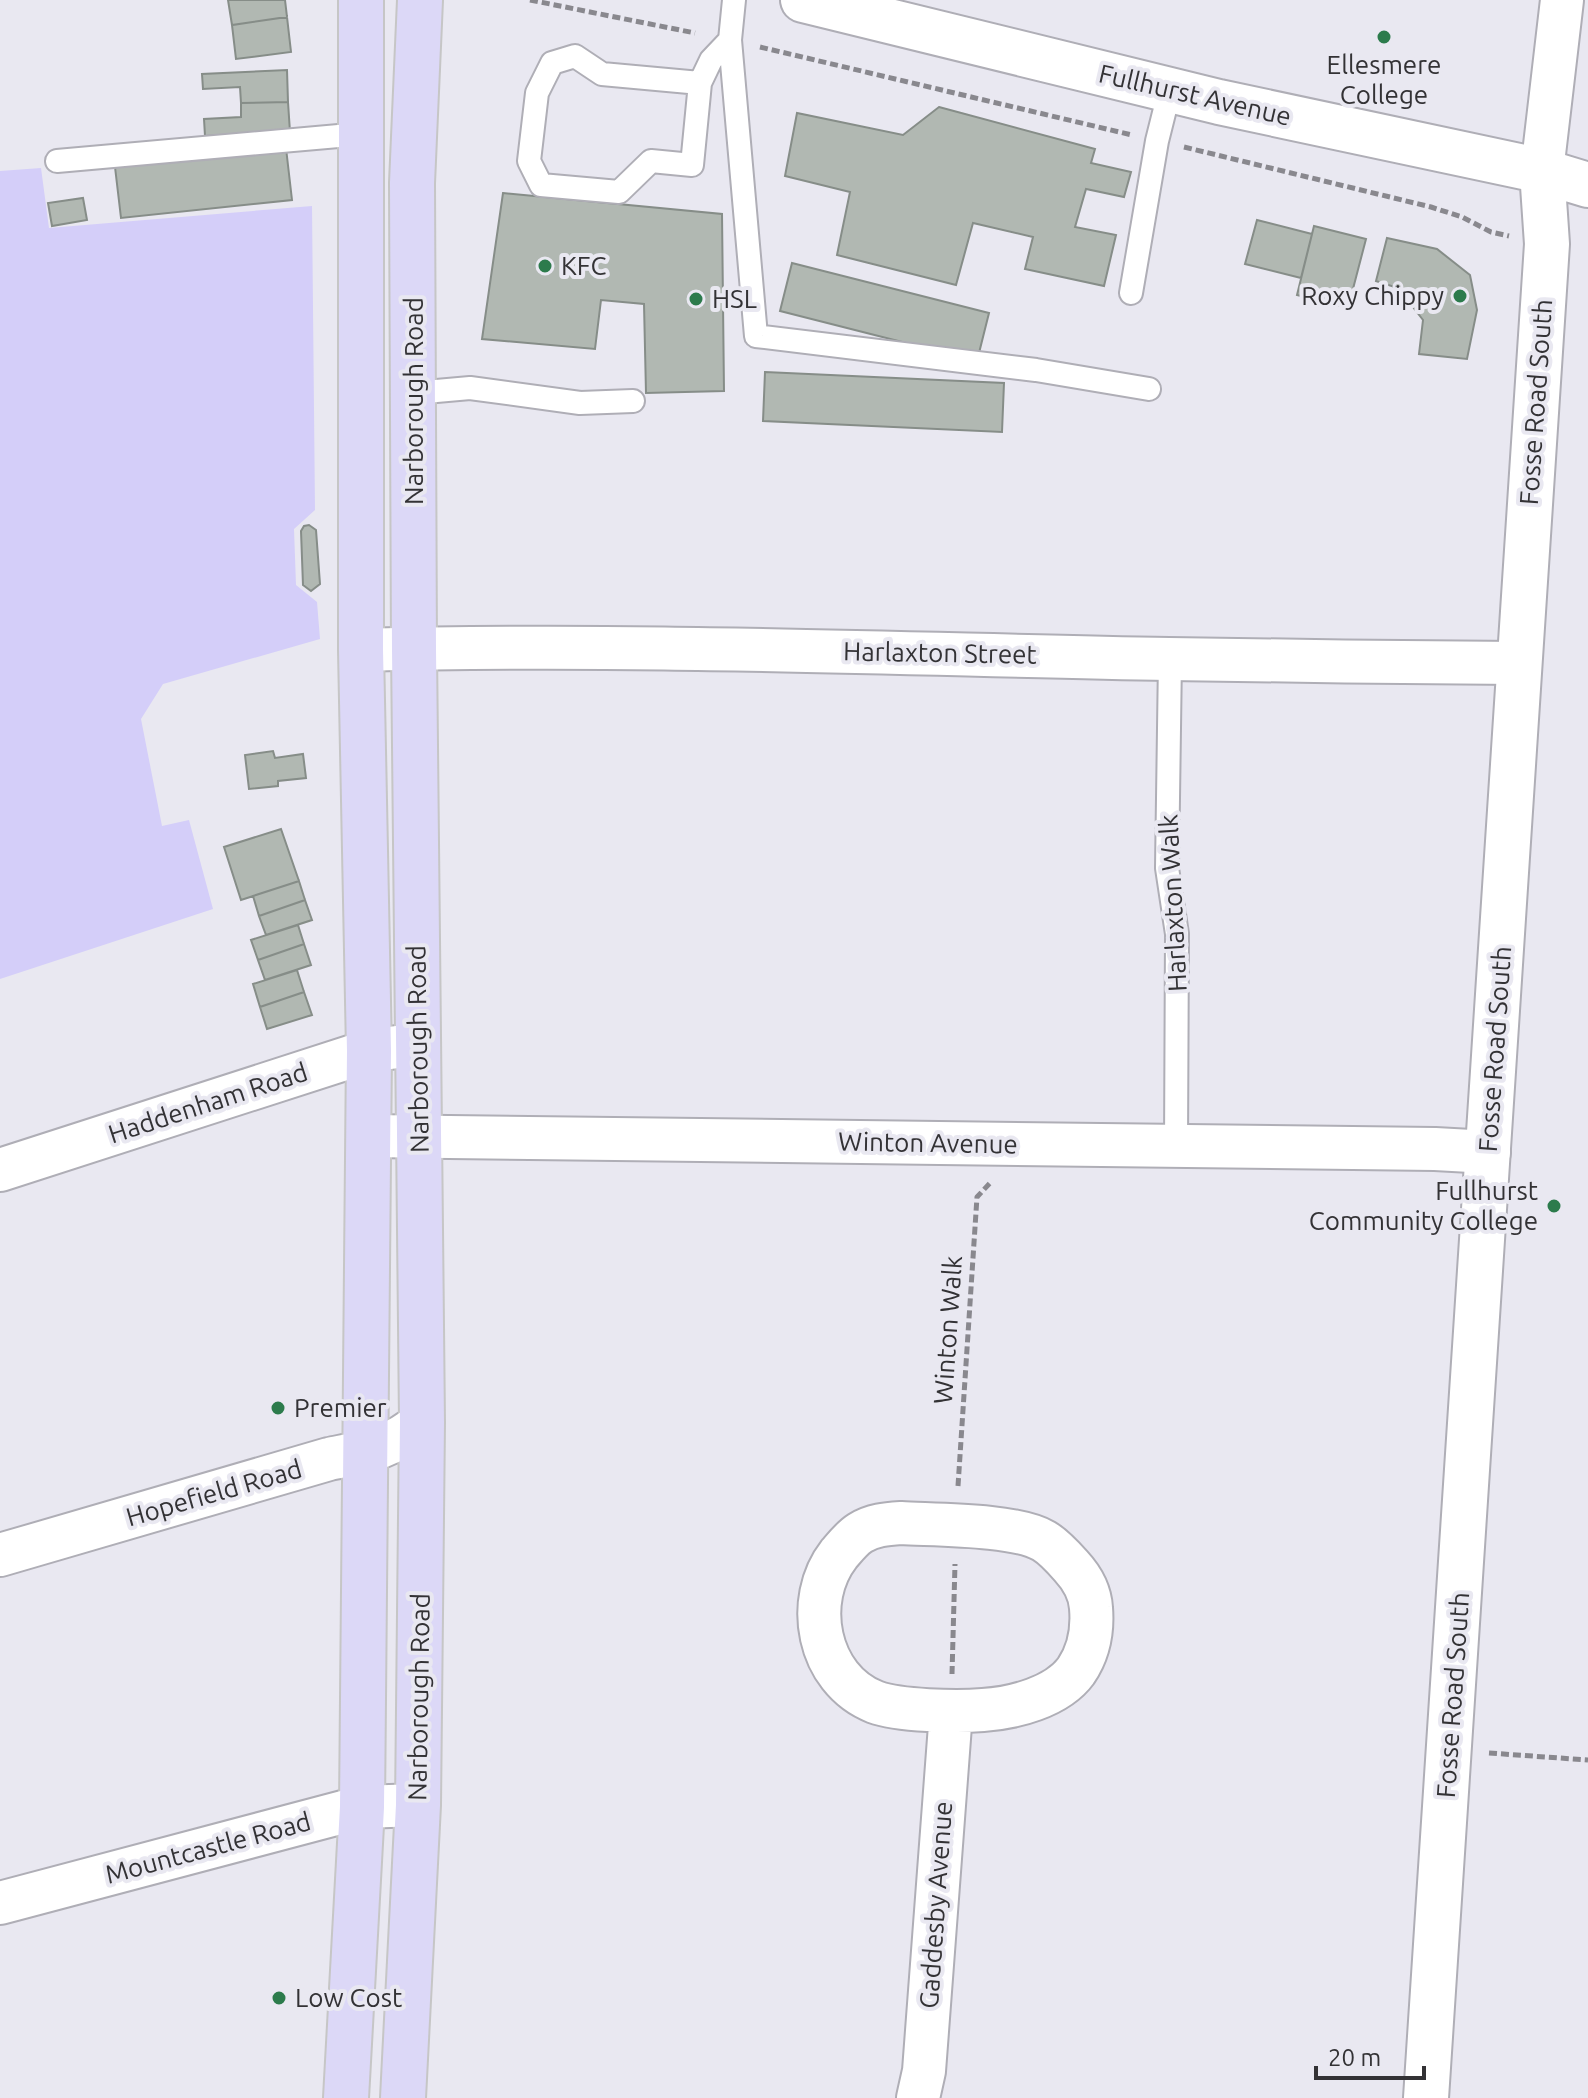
<svg xmlns="http://www.w3.org/2000/svg" width="1588" height="2098" font-family="Ubuntu,sans-serif">
<style>
.green{fill:#d4cef9}
.building{fill:#b1b8b2;stroke:#868d88;stroke-width:2}
.lines{fill:none;stroke-linecap:round;stroke-linejoin:round}
.service-casing{stroke:#afaeb6;stroke-width:26}
.minor-casing{stroke:#afaeb6;stroke-width:46}
.tertiary-casing{stroke:#afaeb6;stroke-width:48}
.primary-casing{stroke:#c6c6c6;stroke-width:48}
.path{stroke:#89888e;stroke-width:5;stroke-dasharray:8 4;stroke-linecap:butt}
.service{stroke:#fff;stroke-width:22}
.minor{stroke:#fff;stroke-width:42}
.tertiary{stroke:#fff;stroke-width:44}
.primary{stroke:#dcd8f7;stroke-width:44}
.poi-dot{fill:#2c7b4c;stroke:#e9e8f1;stroke-width:3}
.labels{text-anchor:middle;stroke-width:8;stroke-linejoin:round;paint-order:stroke}
.poi-label{font-size:26px;fill:#333235;stroke:#e9e8f1;text-anchor:start}
.street-label{font-size:26px;fill:#333235;stroke:#e9e8f1}
</style>
<rect width="100%" height="100%" fill="#e9e8f1"/>
<path class="green" d="M41,168L49,228L312,206L315,510L294,529L296,585L317,602L320,639L163,684L141,719L162,826L189,820L213,909L0,979V171Z"/>
<path class="building" d="M228,0H285L287,17L232,25Z
M287,17L291,52L236,59L232,25Z
M287,70L288,102L241,103L240,87L203,89L202,74Z
M288,102L290,132L205,136L204,119L241,117V103Z
M939,107L1095,149L1091,163L1131,172L1124,197L1086,189L1075,227L1116,235L1104,286L1025,269L1033,237L973,223L956,285L837,255L850,192L785,176L797,113L903,135Z
M286,148L292,200L121,218L115,167Z
M503,193L722,214L724,391L646,393L644,304L601,300L595,349L482,339Z
M83,198L87,220L52,226L48,203Z
M1257,220L1312,234L1301,278L1245,264Z
M1314,226L1366,239L1348,308L1297,295Z
M1387,238L1437,249L1470,275L1477,310L1467,359L1419,354L1423,320L1398,288L1376,281Z
M792,263L989,313L977,361L780,311Z
M765,372L1004,383L1002,432L763,421Z
M309,525L316,530L320,584L311,591L303,585L301,531L304,526Z
M273,751L275,758L303,754L306,778L278,781V786L249,789L245,755Z
M281,829L299,881L241,900L224,847Z
M299,881L305,900L259,916L253,896Z
M305,900L312,920L266,935L259,916Z
M298,925L304,944L258,960L251,940Z
M304,944L311,965L265,980L258,960Z
M297,970L304,992L260,1007L253,984Z
M304,992L312,1015L267,1029L260,1007Z"/>
<g class="lines">
<defs>
<path id="service" d="M730,40L756,336L1036,370L1149,389
M700,83L602,74L575,56L552,63L537,93L529,161L541,185L619,192L651,161L692,165L700,83L711,60L730,40L734,0
M57,161L361,134
M1131,293L1157,141L1170,89
M414,393L470,388L580,403L633,401
M1170,659L1167,868L1177,934L1176,1146"/>
<path id="minor" d="M1542,171L1562,0
M361,650C630,643 900,654 1169,659C1286,661 1402,662 1519,663
M368,1136L1435,1149L1489,1152
M0,1170L369,1051L418,1044
M901,1523C936,1525 1015,1524 1044,1541C1054,1547 1063,1557 1071,1566C1082,1578 1090,1591 1091,1608C1093,1632 1089,1652 1076,1671C1057,1697 1014,1708 983,1710C957,1712 899,1711 875,1702C817,1679 803,1600 839,1554C845,1547 852,1538 860,1533C873,1525 886,1524 901,1523Z
M0,1555L329,1459C368,1451 390,1449 422,1422
M0,1903L362,1807L418,1805
M918,2098L924,2071L951,1712"/>
<path id="tertiary" d="M803,0L1219,102L1542,171L1588,185
M1426,2098L1547,244L1542,171"/>
<path id="primary" d="M346,2098L362,1807L369,1051L361,650V0
M403,2098L418,1805L422,1422L414,649L412,183L420,0"/>
</defs>
<use href="#service" class="service-casing"/>
<use href="#minor" class="minor-casing"/>
<use href="#tertiary" class="tertiary-casing"/>
<use href="#primary" class="primary-casing"/>
<path class="path" d="M530,0L695,33
M760,47L1132,135
M1184,147L1431,207L1462,217L1491,232L1509,236
M958,1486L977,1197L991,1182
M952,1674L955,1564
M1489,1753L1588,1760"/>
<use href="#service" class="service"/>
<use href="#minor" class="minor"/>
<use href="#tertiary" class="tertiary"/>
<use href="#primary" class="primary"/>
</g>
<g class="poi-dot">
<circle cx="1384" cy="37" r="8"/>
<circle cx="545" cy="266" r="8"/>
<circle cx="1460" cy="296" r="8"/>
<circle cx="696" cy="299" r="8"/>
<circle cx="1554" cy="1206" r="8"/>
<circle cx="278" cy="1408" r="8"/>
<circle cx="279" cy="1998" r="8"/>
</g>
<g class="labels">
<g class="poi-label">
<text x="1384" y="74" text-anchor="middle">Ellesmere<tspan x="1384" dy="30">College</tspan></text>
<text x="561" y="275">KFC</text>
<text x="1444" y="305" text-anchor="end">Roxy Chippy</text>
<text x="712" y="308">HSL</text>
<text x="1538" y="1200" text-anchor="end">Fullhurst<tspan x="1538" dy="30">Community College</tspan></text>
<text x="294" y="1417">Premier</text>
<text x="295" y="2007">Low Cost</text>
</g>
<g class="street-label">
<text transform="translate(1195 95) rotate(13)" y="9">Fullhurst Avenue</text>
<text transform="translate(414 401) rotate(-90)" y="9">Narborough Road</text>
<text transform="translate(1536 402) rotate(-86)" y="9">Fosse Road South</text>
<text transform="translate(940 653) rotate(1)" y="9">Harlaxton Street</text>
<text transform="translate(1173 903) rotate(-93)" y="9">Harlaxton Walk</text>
<text transform="translate(418 1049) rotate(-91)" y="9">Narborough Road</text>
<text transform="translate(1495 1049) rotate(-86)" y="9">Fosse Road South</text>
<text transform="translate(208 1103) rotate(-18)" y="9">Haddenham Road</text>
<text transform="translate(928 1143) rotate(1)" y="9">Winton Avenue</text>
<text transform="translate(948 1330) rotate(-86)" y="9">Winton Walk</text>
<text transform="translate(214 1493) rotate(-16)" y="9">Hopefield Road</text>
<text transform="translate(1453 1695) rotate(-86)" y="9">Fosse Road South</text>
<text transform="translate(419 1697) rotate(-89)" y="9">Narborough Road</text>
<text transform="translate(208 1848) rotate(-15)" y="9">Mountcastle Road</text>
<text transform="translate(936 1905) rotate(-86)" y="9">Gaddesby Avenue</text>
</g>
</g>
<path d="M1316 2066v12h108v-12" fill="none" stroke="#333235" stroke-width="4"/>
<text x="1328" y="2066" font-size="24" fill="#333235" stroke="#e9e8f1" stroke-width="6" paint-order="stroke">20 m</text>
</svg>
